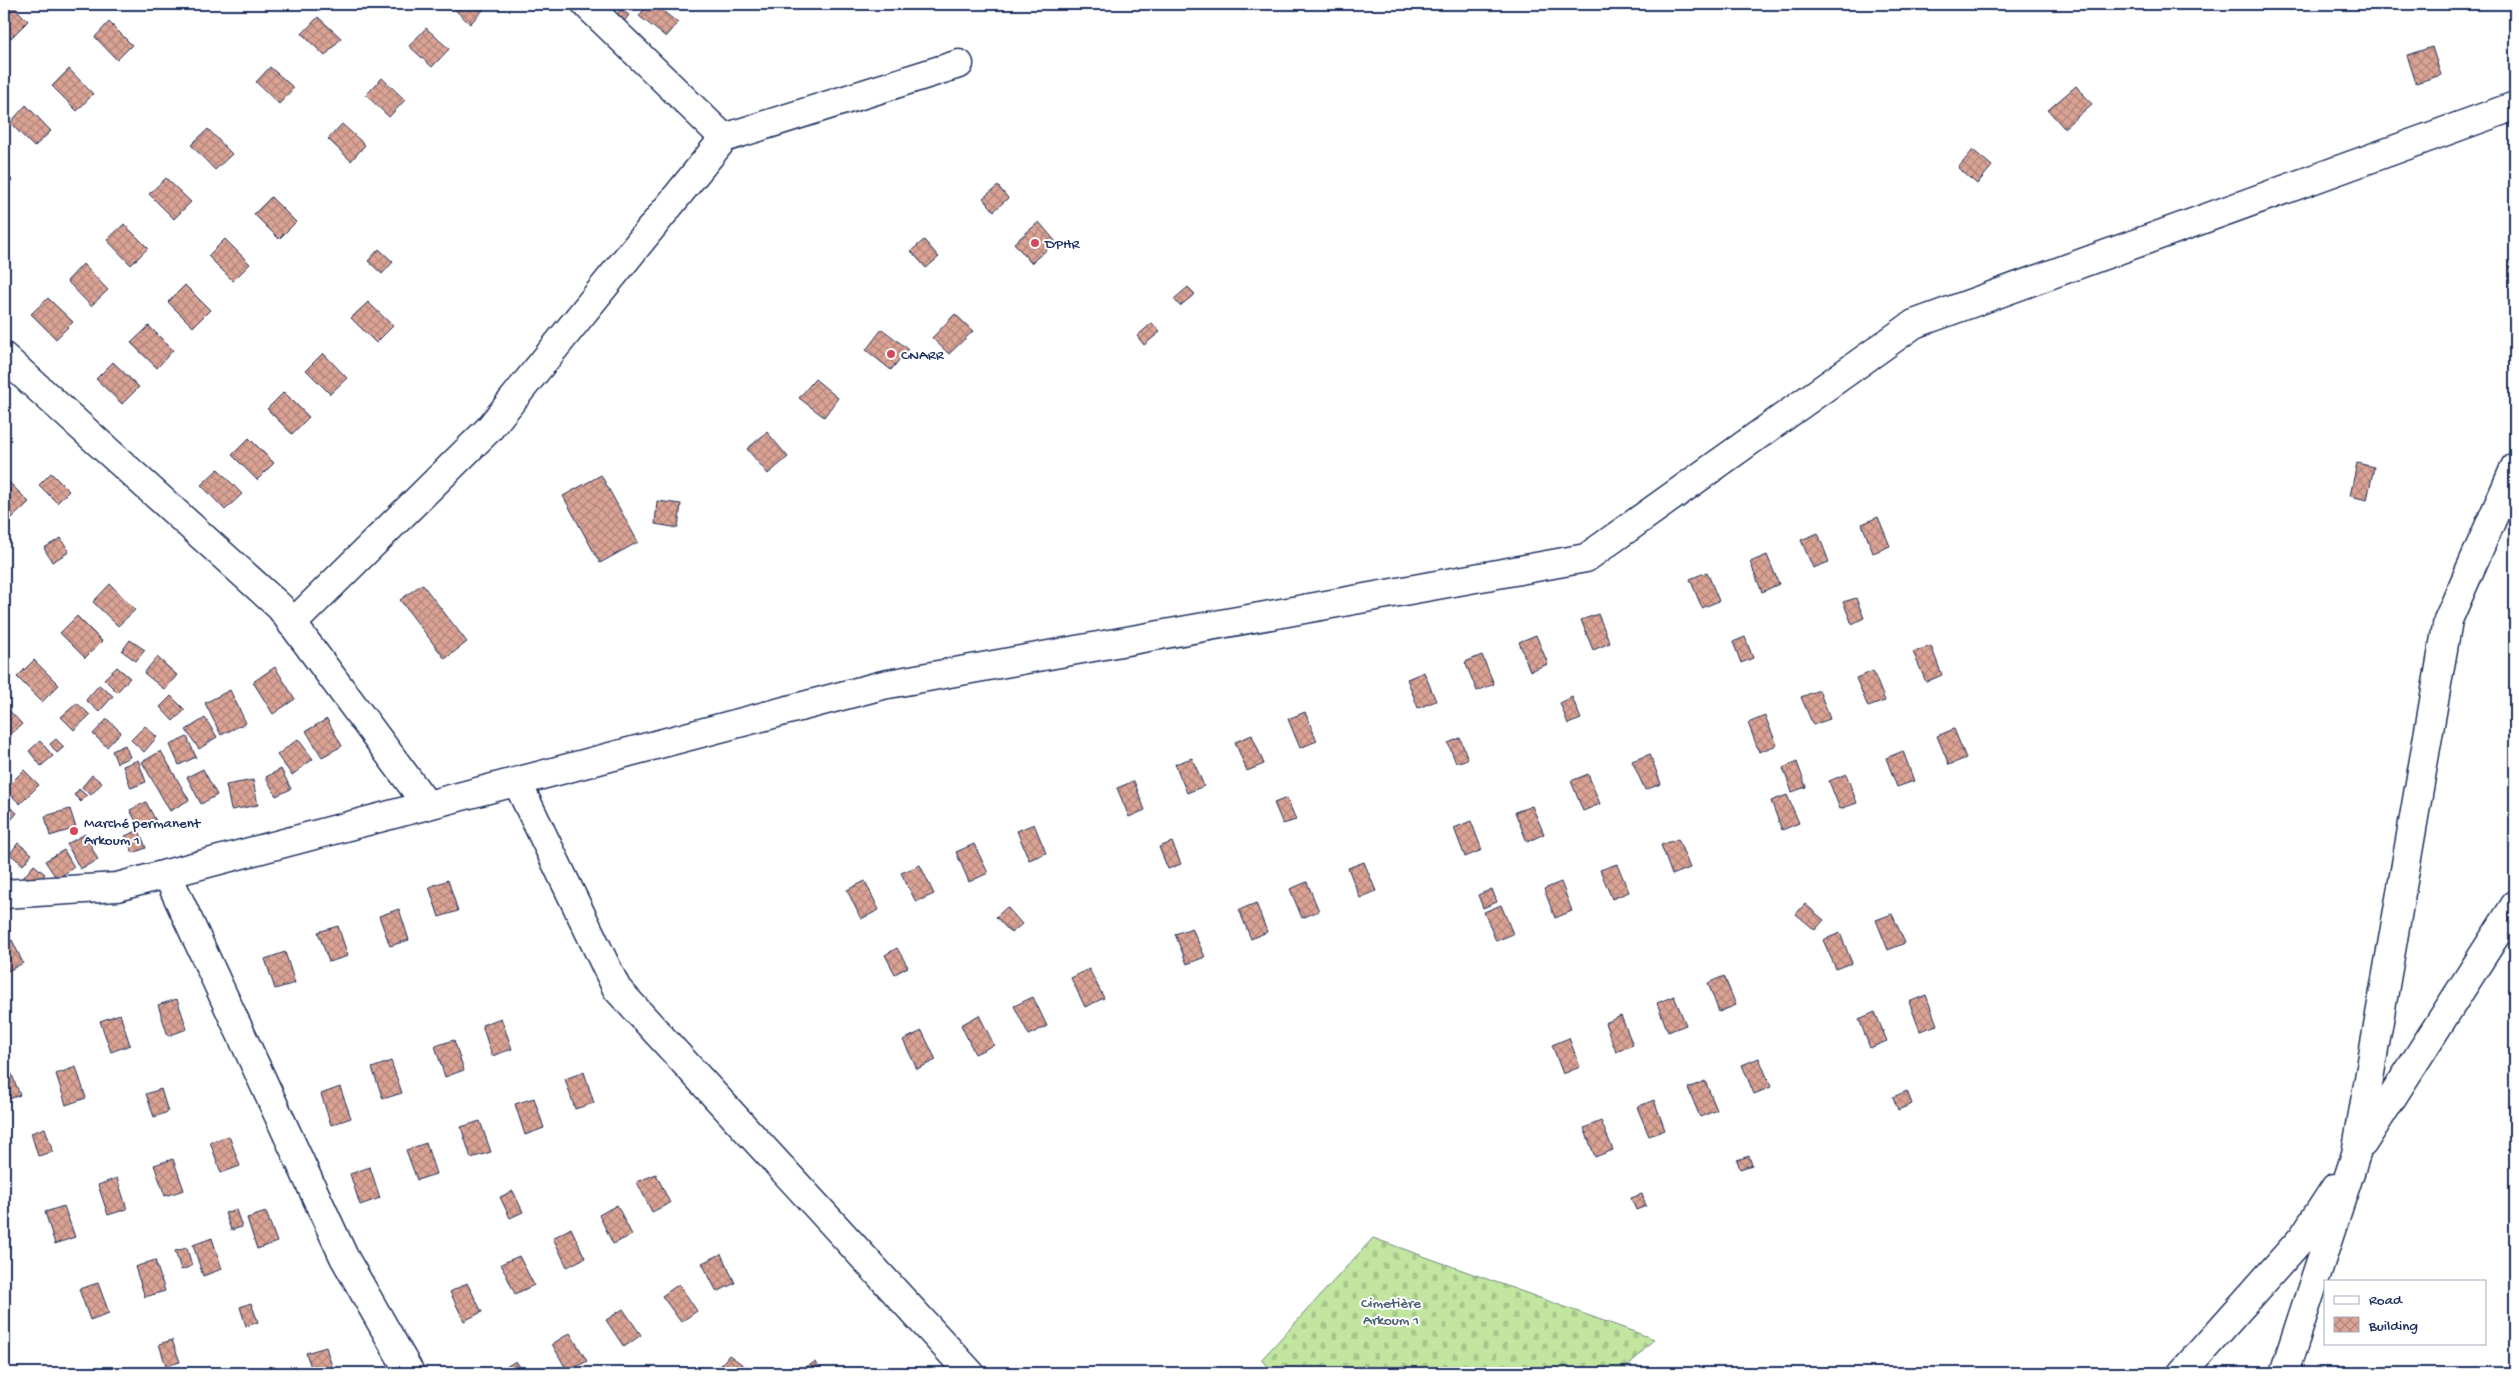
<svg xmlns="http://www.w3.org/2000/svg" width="2519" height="1377" font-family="'Gochi Hand',sans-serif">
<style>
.cemetery{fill:url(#cemetery-stones);stroke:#6e8a7f}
.building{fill:url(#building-cross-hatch);stroke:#1b2f5e}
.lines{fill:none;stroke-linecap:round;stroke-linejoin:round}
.minor-casing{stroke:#1b2f5e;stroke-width:31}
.major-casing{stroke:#1b2f5e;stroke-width:31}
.minor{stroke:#fff;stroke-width:28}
.major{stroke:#fff;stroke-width:28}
.poi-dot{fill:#d1495b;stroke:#fff;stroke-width:2}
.labels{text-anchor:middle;stroke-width:4;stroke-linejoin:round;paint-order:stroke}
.poi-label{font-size:15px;fill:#1b2f5e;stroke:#fff;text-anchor:start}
.park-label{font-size:15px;fill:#455d6e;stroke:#fff}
</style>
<defs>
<pattern id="cemetery-stones" width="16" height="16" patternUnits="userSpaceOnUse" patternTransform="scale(1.25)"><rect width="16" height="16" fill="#c2e6a0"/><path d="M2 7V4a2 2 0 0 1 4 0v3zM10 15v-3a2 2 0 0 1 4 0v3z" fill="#a6c68c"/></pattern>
<pattern id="building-cross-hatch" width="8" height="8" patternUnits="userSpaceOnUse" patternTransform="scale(1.25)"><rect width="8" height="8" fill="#dba394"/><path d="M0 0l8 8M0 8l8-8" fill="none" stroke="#b1857c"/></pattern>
</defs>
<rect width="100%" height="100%" fill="#fff"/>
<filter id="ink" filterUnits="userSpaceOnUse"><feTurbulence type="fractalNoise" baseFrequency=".02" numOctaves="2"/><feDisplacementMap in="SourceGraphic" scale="10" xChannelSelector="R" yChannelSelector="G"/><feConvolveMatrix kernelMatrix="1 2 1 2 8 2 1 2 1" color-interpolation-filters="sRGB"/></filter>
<g filter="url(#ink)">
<path class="cemetery" d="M1373,1238L1654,1339L1622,1373H1275L1261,1360Z"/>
<path class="building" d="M4,4H11L28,21L11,38L4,31Z
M355,4H370L363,11Z
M449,4H484L487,6L470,24Z
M648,4H654L678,23L666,37L639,16Z
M621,9L629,15L622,24L614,18Z
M318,17L341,38L325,56L302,34Z
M109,22L132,45L117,60L95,37Z
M426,28L449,49L432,67L409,46Z
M2432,47L2441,75L2416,83L2407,55Z
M270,67L294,88L279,104L256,82Z
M69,69L93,94L77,111L52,86Z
M382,78L405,100L389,117L366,95Z
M2076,86L2092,104L2064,128L2048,110Z
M26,105L51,131L34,147L10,123Z
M342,124L365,145L351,161L328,139Z
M208,129L232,154L215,170L191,145Z
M1973,150L1992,166L1977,184L1958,168Z
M4,171L12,180L4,188Z
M166,178L191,202L174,219L149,194Z
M998,186L1008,198L994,211L983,198Z
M271,197L296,222L279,239L254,214Z
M1039,222L1056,242L1031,263L1014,243Z
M124,224L148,248L131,265L107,240Z
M225,239L250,264L233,281L208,256Z
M924,240L939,257L926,268L911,251Z
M379,249L393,262L382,274L368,261Z
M83,264L108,290L91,306L67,281Z
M185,285L210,310L193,327L168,302Z
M1188,287L1195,294L1180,306L1174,299Z
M48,298L73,322L56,339L31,314Z
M368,302L393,326L376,343L351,318Z
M955,314L973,331L949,354L932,338Z
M1152,323L1160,332L1144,345L1137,336Z
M149,326L173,350L157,368L131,343Z
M882,329L908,349L891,370L866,350Z
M323,353L347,378L330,394L306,370Z
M113,362L139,387L122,404L96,379Z
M815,379L838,398L824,417L799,398Z
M284,392L309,417L292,434L267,409Z
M767,432L788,457L768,474L747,449Z
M249,438L274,463L257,480L232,455Z
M2357,463L2374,467L2367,500L2350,496Z
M218,469L242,494L225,510L201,485Z
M51,473L69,491L57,503L39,485Z
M601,475L638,542L600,563L563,496Z
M4,477L29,502L12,518L4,510Z
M657,501L681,504L678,528L655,524Z
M1878,517L1890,546L1873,553L1862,524Z
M1818,533L1829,562L1813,568L1801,540Z
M61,538L69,552L52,562L44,548Z
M1767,555L1779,584L1762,592L1750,562Z
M1707,572L1719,601L1702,608L1690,579Z
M110,584L135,610L118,626L93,602Z
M422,584L467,642L445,659L400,600Z
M1856,598L1864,618L1852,624L1843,602Z
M1598,614L1610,643L1593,650L1581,620Z
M77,616L102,641L85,658L60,633Z
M1536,635L1548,664L1530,671L1519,642Z
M1745,637L1753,658L1741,663L1733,642Z
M130,640L145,650L136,661L122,651Z
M1931,646L1942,675L1926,682L1913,652Z
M1482,655L1494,684L1477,691L1465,662Z
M157,657L177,675L165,690L144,673Z
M34,660L59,685L42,702L17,677Z
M117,667L130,678L117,692L104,679Z
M275,667L295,699L273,714L253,682Z
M1873,671L1885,701L1868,707L1856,678Z
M1424,672L1436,701L1418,708L1407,679Z
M99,685L113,696L99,712L86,700Z
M230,690L246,723L221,735L205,703Z
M1819,690L1830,719L1813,725L1801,697Z
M171,696L185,710L173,721L160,707Z
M1572,697L1581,719L1568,724L1560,703Z
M77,703L90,715L74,730L61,717Z
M4,705L22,724L5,741L4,739Z
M1305,712L1317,741L1300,748L1288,719Z
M1765,716L1777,745L1759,752L1748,723Z
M205,718L217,737L199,749L186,730Z
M107,719L121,732L107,747L93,734Z
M327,719L342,746L322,757L306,731Z
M145,726L157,737L144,752L131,740Z
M1954,729L1966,758L1949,765L1937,736Z
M1252,735L1264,764L1247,771L1235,742Z
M187,737L196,757L179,765L170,745Z
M1460,738L1468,759L1456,763L1448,743Z
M56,739L64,747L57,753L50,744Z
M298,739L313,759L292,775L277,755Z
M40,741L53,756L41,766L29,751Z
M125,745L130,757L117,763L112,751Z
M161,751L189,800L170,811L142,762Z
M1903,751L1914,781L1897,787L1886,758Z
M1650,754L1661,784L1645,790L1632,761Z
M1192,758L1204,786L1187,793L1175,764Z
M138,760L146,782L131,788L123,766Z
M1797,762L1806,787L1792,792L1783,768Z
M203,769L217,795L201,804L187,777Z
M281,769L291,789L276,796L266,777Z
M24,770L39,785L20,804L5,789Z
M1588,774L1600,804L1583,811L1571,781Z
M1846,774L1857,803L1840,809L1829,781Z
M92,775L102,783L91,795L82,787Z
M253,780L258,805L231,810L226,785Z
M1134,781L1145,810L1129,817L1117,788Z
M79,789L87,796L81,802L74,795Z
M1787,795L1799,823L1782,830L1771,801Z
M1287,798L1296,820L1283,824L1274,803Z
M146,802L156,821L140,829L130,810Z
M5,803L17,813L6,826L4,824Z
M1532,806L1544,834L1527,842L1515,812Z
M70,809L76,828L50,836L45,816Z
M1471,821L1482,850L1465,857L1454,828Z
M1034,824L1046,853L1029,860L1017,831Z
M139,830L146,848L133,853L125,836Z
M85,834L98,860L80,869L67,844Z
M1678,839L1690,868L1672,875L1661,845Z
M1172,842L1181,864L1168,869L1159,847Z
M18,843L32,854L23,865L10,854Z
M974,844L988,873L969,882L956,852Z
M64,850L74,867L57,879L45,861Z
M4,859L10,869L4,873Z
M1364,862L1376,891L1360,898L1348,868Z
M1617,864L1629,892L1612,899L1600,870Z
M34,865L45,874L34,887L23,878Z
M920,865L934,894L916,902L901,873Z
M448,880L458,911L439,917L429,887Z
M865,881L879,910L861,919L847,890Z
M1307,882L1319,911L1302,918L1290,889Z
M1561,882L1572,911L1555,918L1544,889Z
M1492,889L1497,902L1483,908L1478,895Z
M1256,903L1267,932L1251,939L1239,910Z
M1805,904L1824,920L1815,930L1796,914Z
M1501,905L1513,934L1496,941L1484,912Z
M1007,907L1022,924L1011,933L996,917Z
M399,909L409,940L390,946L379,916Z
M1892,914L1905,943L1888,950L1876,920Z
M338,926L348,956L329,962L318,932Z
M1192,928L1205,957L1187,964L1175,934Z
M1840,933L1852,963L1836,969L1823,940Z
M12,940L23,963L8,971L4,964V944Z
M897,948L908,967L895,974L885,955Z
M285,952L295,983L275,989L265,959Z
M1089,969L1104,998L1085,1007L1071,978Z
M1724,976L1736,1005L1719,1012L1708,983Z
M1926,995L1937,1025L1920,1031L1909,1002Z
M1674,996L1686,1025L1668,1032L1657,1003Z
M1033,997L1047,1026L1029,1035L1014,1006Z
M177,999L187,1029L168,1036L158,1005Z
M1875,1012L1887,1041L1870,1048L1859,1019Z
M120,1014L130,1045L111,1052L100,1021Z
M979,1015L994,1045L975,1054L961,1025Z
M1621,1016L1633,1045L1616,1052L1605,1023Z
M501,1018L512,1049L492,1056L482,1025Z
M922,1031L936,1060L917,1069L903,1040Z
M1569,1038L1580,1067L1563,1074L1552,1045Z
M454,1040L464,1070L445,1077L435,1046Z
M1759,1058L1771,1087L1754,1094L1742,1065Z
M391,1061L402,1093L383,1099L372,1068Z
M8,1065L20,1095L4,1101V1066Z
M76,1067L86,1098L66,1105L56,1074Z
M584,1072L594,1103L575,1109L565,1079Z
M1705,1081L1717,1110L1700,1117L1688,1088Z
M340,1087L351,1118L331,1125L321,1094Z
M161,1089L168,1112L154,1117L146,1094Z
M1907,1091L1912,1104L1898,1110L1893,1097Z
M534,1098L544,1128L525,1135L515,1104Z
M1654,1100L1665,1130L1649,1136L1637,1107Z
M480,1121L491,1152L471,1158L461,1127Z
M1601,1121L1613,1150L1595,1157L1584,1128Z
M45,1128L53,1152L38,1156L31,1133Z
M229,1136L240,1166L221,1173L210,1142Z
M426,1143L436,1174L417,1180L406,1150Z
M1749,1156L1752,1165L1740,1169L1737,1160Z
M173,1159L184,1190L165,1196L154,1165Z
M370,1167L380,1198L360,1205L350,1174Z
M656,1174L670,1203L652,1212L637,1182Z
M117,1178L127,1209L108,1215L98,1185Z
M513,1191L523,1212L510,1218L500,1197Z
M1642,1194L1646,1206L1636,1210L1631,1198Z
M617,1205L632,1235L613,1244L599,1215Z
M64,1206L75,1237L55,1244L45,1212Z
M236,1210L242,1227L231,1230L225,1213Z
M266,1212L277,1242L257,1249L247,1218Z
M571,1228L585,1258L567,1267L553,1238Z
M212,1238L222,1269L203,1276L193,1245Z
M187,1248L192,1266L181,1270L175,1251Z
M721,1254L735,1283L717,1292L702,1263Z
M519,1256L534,1285L515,1294L501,1264Z
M155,1260L165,1291L145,1297L135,1267Z
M98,1283L109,1313L90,1320L79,1289Z
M467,1283L482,1312L464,1321L450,1292Z
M679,1284L697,1311L681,1322L662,1296Z
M251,1303L258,1322L246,1326L240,1307Z
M623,1309L641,1335L624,1347L606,1320Z
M570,1333L587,1361L568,1372L552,1344Z
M172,1340L180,1362L166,1366L159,1344Z
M326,1347L334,1373H313L306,1353Z
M729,1355L753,1372L752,1373H722L717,1370Z
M516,1361L524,1373H500L499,1371Z
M815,1362L821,1373H798L797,1372Z
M275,1368L277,1373H259Z"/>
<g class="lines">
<defs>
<path id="minor" d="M586,4L724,138
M4,357L280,607L427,805
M292,624L489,429L724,138L959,64
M517,782L617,989L970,1373
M167,874L344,1257L410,1373
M2363,1143L2515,905
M2182,1373L2303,1237L2335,1188
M2284,1373L2356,1154L2448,620L2515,467"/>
<path id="major" d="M4,894L117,887L883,685L1586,558L1914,324L2515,106"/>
</defs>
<use href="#minor" class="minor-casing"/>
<use href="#major" class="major-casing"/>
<use href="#minor" class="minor"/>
<use href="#major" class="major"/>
</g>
</g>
<g class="poi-dot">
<circle cx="1035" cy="243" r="5"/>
<circle cx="891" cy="354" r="5"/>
<circle cx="74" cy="831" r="5"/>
</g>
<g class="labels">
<g class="poi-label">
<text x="1045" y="248">DPHR</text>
<text x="901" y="359">CNARR</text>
<text x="84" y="827">Marché permanent<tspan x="84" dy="17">Arkoum 1</tspan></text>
</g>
<g class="park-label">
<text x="1391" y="1307">Cimetière<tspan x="1391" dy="17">Arkoum 1</tspan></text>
</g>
</g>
<rect width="2519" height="1377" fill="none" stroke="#fff" stroke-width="20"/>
<rect x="10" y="10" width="2499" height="1357" fill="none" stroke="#1b2f5e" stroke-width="2" filter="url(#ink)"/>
<rect x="2324" y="1280" width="162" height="65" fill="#ffffff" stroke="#a4acbf"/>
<rect x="2334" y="1296" width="25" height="8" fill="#ffffff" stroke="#a4acbf"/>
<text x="2369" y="1304" font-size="15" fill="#1b2f5e">Road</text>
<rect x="2334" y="1317" width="25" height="15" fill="url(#building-cross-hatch)" stroke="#a4acbf"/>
<text x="2369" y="1330" font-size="15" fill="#1b2f5e">Building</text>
</svg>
